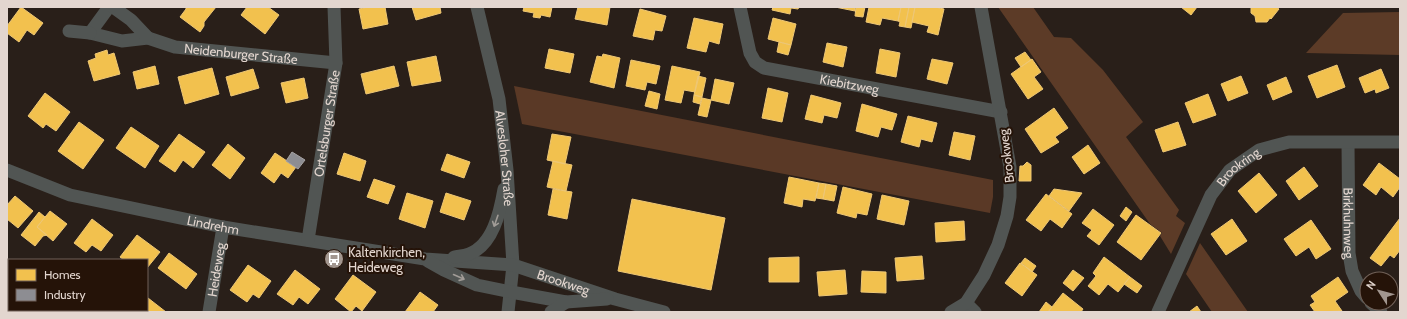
<svg xmlns="http://www.w3.org/2000/svg" width="1407" height="319" font-family="Cabin,sans-serif">
<style>
.green{fill:#5a3926}
.forest{fill:#5c3b27}
.homes{fill:#f2c14e;stroke:#eec775}
.industry{fill:#8d8d92;stroke:#a7a3a4}
.lines{fill:none;stroke-linecap:round;stroke-linejoin:round}
.minor{stroke:#515553;stroke-width:13}
.oneway{stroke:#a19c97}
.labels{text-anchor:middle;stroke-width:4;stroke-linejoin:round;paint-order:stroke}
.street-label{font-size:13px;fill:#e3d6cf;stroke:#251308}
.poi-label{font-size:13px;fill:#e3d6cf;stroke:#251308;text-anchor:start}
</style>
<rect width="100%" height="100%" fill="#291f19"/>
<path class="green" d="M514,86L993,180V197L990,213L522,124Z"/>
<path class="forest" d="M998,7H1033L1054,37L1071,38L1103,70L1143,122L1126,137L1179,210L1176,216L1185,223L1171,254L1160,236L1162,233L1150,224Z
M1400,12V55L1306,53L1343,13Z
M1200,243L1248,312H1212L1186,274Z"/>
<path class="homes" d="M21,7L43,23L34,35L27,30L19,42L7,33V26Z
M186,7H216L204,22V26L200,32L180,17L186,9Z
M247,7H268L279,15L265,34L241,15Z
M368,7H385L388,24L363,29L359,9Z
M412,7H440L441,13L416,20Z
M524,7H552L550,17L541,15L540,18L533,17L534,13L523,11Z
M578,7H610L607,25L575,19Z
M773,7H799L798,9L791,8L790,14L772,10Z
M835,7H855V11Z
M856,7H865L863,17L855,16Z
M869,7H901L898,21L882,18L880,25L866,22Z
M901,7H909L905,27L899,26L900,22L898,21Z
M909,7H915L911,28L905,27Z
M915,7H935L944,9L938,35L927,32L929,26L912,22Z
M1181,7H1197L1191,15Z
M1251,7H1276L1279,9L1271,19L1270,18L1267,22H1256L1255,16L1251,13Z
M640,9L666,16L662,31L655,30L653,40L633,36Z
M694,18L723,24L719,44L709,41L706,52L687,48Z
M773,18L796,24L791,45L768,39Z
M779,42L791,45L788,55L777,52Z
M827,43L847,47L843,67L823,62Z
M549,49L574,54L570,73L545,68Z
M880,49L900,53L896,77L876,73Z
M107,50L108,55L114,53L120,74L94,81L88,61L96,58L95,54Z
M1025,52L1031,60L1021,67L1015,58Z
M603,54L620,58L614,88L590,82L597,56L602,57Z
M436,56L441,81L412,86L407,62Z
M932,59L953,63L947,84L927,79Z
M1032,59L1041,72L1034,77L1043,89L1028,99L1011,74Z
M631,60L660,66L656,84L647,82L645,90L626,86Z
M1337,65L1345,87L1317,98L1308,76Z
M155,66L159,84L137,89L133,72Z
M394,66L399,86L366,94L361,74Z
M672,66L700,72L695,92L684,90L681,103L665,100Z
M212,68L219,94L185,104L178,77Z
M253,69L259,88L231,96L226,77Z
M1381,69L1389,88L1376,93L1375,89L1365,93L1359,78Z
M698,76L706,78L702,97L694,95Z
M1241,76L1248,93L1228,101L1221,84Z
M1286,77L1292,92L1273,100L1267,85Z
M304,78L308,98L286,103L281,83Z
M715,79L734,83L729,104L711,100Z
M768,88L788,93L782,122L762,118Z
M649,91L660,94L657,109L645,106Z
M45,93L70,112L56,131L46,124L43,128L28,116Z
M1208,94L1216,115L1193,123L1185,103Z
M694,95L702,97L700,104L693,102Z
M811,95L841,103L837,118L824,115L822,123L805,119Z
M702,98L711,100L707,117L698,115Z
M862,104L897,114L892,130L881,127L878,137L856,131Z
M1054,108L1068,128L1055,137L1059,142L1041,153L1025,129Z
M908,116L937,123L932,142L921,139L919,147L901,142Z
M79,122L104,140L83,169L58,151Z
M1178,122L1186,145L1163,152L1155,130Z
M131,127L159,146L145,168L116,148Z
M954,132L975,136L970,160L949,155Z
M179,134L205,152L193,168L183,160L175,172L159,161Z
M552,134L571,137L565,164L547,160Z
M228,144L245,158L230,179L212,165Z
M1088,145L1100,163L1084,174L1072,157Z
M275,153L296,167L288,178L281,173L274,183L261,173Z
M344,153L366,161L360,181L337,174Z
M447,154L470,162L464,178L441,170Z
M553,161L572,165L566,191L547,187Z
M1027,162L1031,165V181H1019L1020,166H1023Z
M1379,163L1400,179V187L1393,197L1381,187L1376,195L1363,185Z
M1304,167L1318,186L1299,200L1286,181Z
M1259,173L1277,195L1256,213L1238,191Z
M789,177L819,183L815,201L803,199L802,207L784,203Z
M374,179L395,186L388,204L367,197Z
M819,183L826,184L823,199L816,198Z
M826,184L837,186L834,201L823,199Z
M843,187L872,194L867,215L857,213L856,218L837,213Z
M553,189L572,192L567,219L548,215Z
M1054,189L1082,193L1069,211L1049,196Z
M407,193L433,201L425,228L399,219Z
M446,193L471,201L464,220L440,212Z
M1046,194L1072,214L1062,228L1050,219L1041,231L1026,220Z
M882,195L909,201L904,225L877,219Z
M15,196L33,211L18,228L7,219V205Z
M632,199L725,218L711,290L618,271Z
M1126,207L1132,212L1126,221L1120,216Z
M1093,209L1114,225L1099,245L1087,236L1092,230L1082,223Z
M50,211L67,224L53,241L37,227Z
M39,212L45,217L37,227L47,235L43,236L35,246L21,235Z
M1136,215L1161,233L1141,260L1117,242Z
M1400,218V250L1394,258L1390,255L1381,266L1370,258Z
M92,219L113,235L101,251L92,245L86,252L74,243Z
M1232,219L1247,241L1226,255L1211,234Z
M1311,220L1331,249L1316,259L1309,247L1296,256L1284,239Z
M964,221L965,240L936,242L935,223Z
M137,235L160,252L147,268V260H124L120,257Z
M169,253L197,274L186,289L158,268Z
M922,256L924,279L897,281L895,258Z
M799,257V282H769V258Z
M1104,257L1130,277L1118,292L1108,284L1099,295L1088,286L1096,276L1093,273Z
M1025,258L1036,266L1032,272L1021,263Z
M1020,263L1037,275L1022,296L1005,283Z
M248,265L271,281L259,298L253,294L247,302L230,290Z
M7,269L9,271V300L7,298Z
M295,270L320,289L308,304L299,297L293,305L277,294Z
M845,270L847,294L819,296L817,272Z
M1073,270L1084,278L1073,291L1063,283Z
M862,271L886,272V293L861,292Z
M353,275L376,292L362,311L356,306L351,312L335,299Z
M1130,277L1142,286L1137,293L1124,284Z
M1338,277L1348,292L1335,301L1342,311L1315,312L1310,305L1315,302L1311,296Z
M420,292L438,305L433,312H405Z
M1063,293L1083,309L1081,312H1048Z
M148,298L166,312H137L139,310H147Z
M1046,302L1052,307L1048,312H1039Z
M1197,306L1201,312H1189Z
M33,310H67L66,312H31Z"/>
<path class="industry" d="M292,152L305,160L298,169L286,161Z"/>
<g class="lines">
<g class="minor">
<path id="s1" d="M109,7L90,33L122,41L148,38L175,47L336,63"/>
<path d="M113,7L131,20L148,38"/>
<path id="s2" d="M477,7L499,99L507,170L513,265L508,312"/>
<path id="s3" d="M740,7L750,53L755,62L764,68L1001,112"/>
<path d="M69,31L90,33"/>
<path id="s4" d="M1348,143L1349,253L1352,271L1361,291L1367,298"/>
<path id="s5" d="M7,170L70,195L223,227L425,259L513,265L615,299L664,312"/>
<path id="s6" d="M308,240L336,63L334,7"/>
<path d="M454,257C459,256 464,256 469,254C493,245 500,212 504,189"/>
<path d="M428,261L444,270L477,285L511,292L566,302L607,299"/>
<path d="M966,303L975,312"/>
<path d="M1371,303L1381,312"/>
<path id="s7" d="M209,312L223,227"/>
<path d="M551,312L566,302"/>
<path d="M951,312L966,303L984,275L998,245L1007,216L1010,197V167L981,7"/>
<path id="s8" d="M1158,312L1211,195L1230,170L1259,150L1289,142H1400"/>
</g>
</g>
<defs><path id="oneway-shaft" d="M-6 0H5M1.5-3L5.5 0L1.5 3" fill="none" stroke-width="1.6" stroke-linecap="round" stroke-linejoin="round"/></defs>
<g class="oneway">
<use href="#oneway-shaft" transform="translate(496 221) rotate(109)"/>
<use href="#oneway-shaft" transform="translate(459 277) rotate(24)"/>
</g>
<defs>
<symbol id="bus-disc" viewBox="-11 -11 22 22"><circle r="9.5" fill="#a2968f" stroke="#251308"/><path d="M-5-6H5V4H4V6H2V4H-2V6H-4V4H-5ZM-3.5-4V0h7V-4ZM-3.5 1.2v1.5H-2V1.2ZM2 1.2v1.5H3.5V1.2Z" fill="#fff"/></symbol>
</defs>
<g fill-rule="evenodd">
<use href="#bus-disc" x="323" y="248" width="22" height="22"/>
</g>
<g class="labels">
<g class="street-label">
<text dy="5" stroke="none"><textPath href="#s1" startOffset="186">Neidenburger Straße</textPath></text>
<text dy="5" stroke="none"><textPath href="#s3" startOffset="155">Kiebitzweg</textPath></text>
<text dy="5" stroke="none"><textPath href="#s6" startOffset="118">Ortelsburger Straße</textPath></text>
<text transform="translate(1006 156) rotate(-97)" y="5">Brookweg</text>
<text dy="5" stroke="none"><textPath href="#s2" startOffset="154">Alvesloher Straße</textPath></text>
<text dy="5" stroke="none"><textPath href="#s8" startOffset="168">Brookring</textPath></text>
<text dy="5" stroke="none"><textPath href="#s4" startOffset="80">Birkhuhnweg</textPath></text>
<text dy="5" stroke="none"><textPath href="#s5" startOffset="214">Lindrehm</textPath></text>
<text dy="5" stroke="none"><textPath href="#s7" startOffset="43">Heideweg</textPath></text>
<text dy="5" stroke="none"><textPath href="#s5" startOffset="570">Brookweg</textPath></text>
</g>
<g class="poi-label">
<text x="348" y="257">Kaltenkirchen,<tspan x="348" dy="15">Heideweg</tspan></text>
</g>
</g>
<rect width="1407" height="319" fill="none" stroke="#e3d6cf" stroke-width="16"/>
<rect x="8" y="259" width="140" height="52" fill="#251308" stroke="#716158"/>
<rect x="16" y="269" width="20" height="12" fill="#f2c14e" stroke="#716158"/>
<text x="44" y="279" font-size="12" fill="#e3d6cf">Homes</text>
<rect x="16" y="289" width="20" height="12" fill="#8d8d92" stroke="#716158"/>
<text x="44" y="299" font-size="12" fill="#e3d6cf">Industry</text>
<g transform="translate(1379 291) rotate(306)"><circle r="19" fill="#251308" stroke="#716158"/>
<path d="M0-3L7 15L0 10L-7 15Z" fill="#a2968f"/>
<text y="-6" font-size="11" font-weight="bold" text-anchor="middle" fill="#e3d6cf">N</text>
</g>
</svg>
